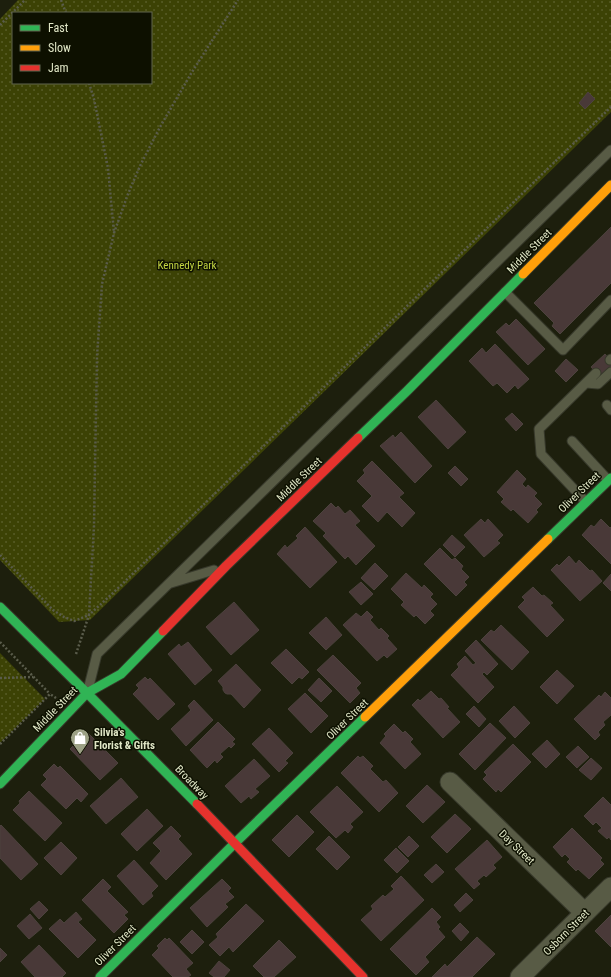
<svg xmlns="http://www.w3.org/2000/svg" width="611" height="977" font-family="'Roboto Condensed',sans-serif">
<style>
.park{fill:url(#park-dots);fill-rule:evenodd}
.building{fill:#493938;stroke:#4c423d}
.lines{fill:none;stroke-linecap:round;stroke-linejoin:round}
.lane-casing{stroke:#37392b;stroke-width:11}
.street-casing{stroke:#37392b;stroke-width:21}
.fast-casing{stroke:#37392b;stroke-width:11}
.slow-casing{stroke:#37392b;stroke-width:11}
.jam-casing{stroke:#37392b;stroke-width:11}
.path{stroke:#5a5c4b;stroke-width:2.5;stroke-dasharray:2 2;stroke-linecap:butt}
.lane{stroke:#585b45;stroke-width:9}
.street{stroke:#585b45;stroke-width:19}
.fast{stroke:#30b455;stroke-width:9}
.slow{stroke:#ff9f0a;stroke-width:9}
.jam{stroke:#e5322d;stroke-width:9}
.labels{text-anchor:middle;stroke-width:3;stroke-linejoin:round;paint-order:stroke}
.street-label{font-size:11px;fill:#e1e7c6;stroke:#0d1000}
.park-label{font-size:11px;fill:#c3d441;stroke:#0d1000}
.poi-label{font-size:11px;font-weight:bold;fill:#e1e7c6;stroke:#0d1000;text-anchor:start}
</style>
<defs>
<pattern id="park-dots" width="8" height="8" patternUnits="userSpaceOnUse"><rect width="8" height="8" fill="#3c4205"/><path d="M2 2h.1M6 6h.1" fill="none" stroke="#585d28" stroke-width="1.8" stroke-linecap="round"/></pattern>
</defs>
<rect width="100%" height="100%" fill="#1d1f0d"/>
<path class="park" d="M18,0H611V112L90,620L59,622L0,560V19ZM13,13H151V83H13Z
M0,653L45,699L0,743Z"/>
<path class="building" d="M588,92L595,99L585,109L579,103Z
M611,227V283L560,334L552,326L554,323L534,303Z
M516,319L545,349L528,365L496,332L506,323L509,326Z
M495,344L529,379L518,389L515,385L507,393L497,383L493,386L469,361L482,348L486,353Z
M605,354L611,361V366L600,377L591,367Z
M566,359L578,370L566,382L555,371Z
M436,400L466,432L448,449L418,417Z
M512,413L523,424L516,431L505,419Z
M401,432L432,466L415,483L380,446L393,435L395,438Z
M372,461L404,493L399,497L415,513L402,527L387,512L378,522L362,506L372,496L357,481L365,473L363,470Z
M455,466L468,479L461,486L448,473Z
M517,470L526,479L522,484L526,488L528,485L537,493L534,496L542,504L536,510L538,512L528,523L513,509L511,511L501,502L504,499L497,492Z
M331,503L336,508L338,506L345,514L350,510L360,521L355,525L375,546L356,565L348,556L345,559L323,536L326,533L313,521Z
M481,519L485,523L488,519L503,535L497,541L500,543L484,557L464,535Z
M601,519L610,528L611,527V564L582,535L591,525L594,527Z
M305,527L337,562L310,588L277,554L285,545L287,548L298,538L296,536Z
M452,535L465,547L455,557L443,545Z
M440,548L452,560L455,558L463,566L461,569L469,577L464,582L467,585L456,596L424,564Z
M569,556L576,564L579,560L590,571L592,570L602,581L580,601L551,570L557,564L559,566Z
M375,563L388,576L374,590L361,578Z
M406,573L422,588L424,585L433,594L430,597L437,604L430,611L434,615L425,624L416,615L414,617L401,605L404,602L391,589Z
M611,574V591L603,583Z
M361,582L373,594L361,605L349,592Z
M533,587L542,596L544,595L553,603L550,605L564,620L547,637L518,607L525,600L522,597Z
M234,602L259,630L231,655L206,627Z
M367,611L373,617L370,620L379,630L381,628L389,636L387,638L397,649L387,658L384,655L377,661L343,625L356,613L361,617Z
M326,617L342,635L326,650L309,633Z
M501,625L529,652L512,670L481,640L491,630L494,632Z
M476,640L498,664L487,675L484,672L482,674L494,687L478,703L451,675L459,667L457,664L465,656L473,665L476,663L465,651Z
M188,642L212,670L195,685L168,654L179,644L181,647Z
M286,649L309,672L302,679L299,677L292,684L271,663Z
M333,655L361,683L356,688L360,693L350,703L317,670Z
M236,664L261,690L244,708L231,694H227L225,693L223,690V687L218,681Z
M557,670L574,686L557,704L540,687Z
M145,677L148,680L150,678L175,704L158,720L133,694L139,688L136,685Z
M319,678L332,691L321,702L308,690Z
M431,691L439,699L441,698L449,707L447,708L460,722L443,738L412,705L418,699L420,701Z
M605,692L611,698V715L603,722L605,725L598,732L600,735L595,740L574,719L599,695L601,697Z
M305,693L328,716L311,733L288,709Z
M194,700L213,720L186,746L171,729L191,710L188,706Z
M474,706L486,719L479,727L466,714Z
M514,706L530,723L515,738L499,721Z
M218,722L235,739L232,742L235,744L231,748L229,746L220,754L223,757L217,763L215,760L207,768L190,750Z
M490,723L506,738L475,770L459,754Z
M394,724L403,733L405,731L413,739L410,742L421,754L405,769L380,743L386,736L384,734Z
M269,728L293,753L285,761L288,763L279,772L252,744Z
M87,732L118,763L100,780L70,749Z
M547,740L560,754L546,768L532,754Z
M513,744L531,762L501,792L498,789L496,792L483,779L487,775L484,772Z
M578,746L589,757L577,768L566,757Z
M358,756L360,758L363,756L373,766L370,769L383,782L386,780L398,793L379,812L341,773Z
M591,758L602,768L591,780L579,770Z
M254,759L270,776L255,789L259,792L251,799L249,796L241,803L225,786Z
M54,764L58,768L60,766L88,794L81,802L77,798L66,809L41,785L47,779L43,775Z
M121,778L138,797L106,824L90,806Z
M427,785L445,802L423,823L406,806Z
M337,786L363,812L350,824L353,827L348,833L345,830L336,838L310,812Z
M29,791L62,823L45,841L13,810L20,803L19,801Z
M603,797L611,805V840L609,837L607,839L598,831L602,828L596,822L593,825L584,816Z
M147,809L163,826L137,851L121,834Z
M455,814L471,829L447,853L431,837Z
M297,815L314,832L289,857L272,840Z
M1,825L38,864L21,880L0,858V826Z
M171,826L181,836L178,839L192,854L166,880L150,863L161,851L153,843Z
M572,828L602,858L600,860L604,864L589,879L578,869L576,871L567,862L570,859L565,854L562,857L553,847Z
M329,836L350,857L337,870L316,849Z
M409,836L419,846L408,857L398,847Z
M487,840L502,857L493,865L496,868L486,877L484,875L477,881L480,884L474,889L455,869Z
M61,842L77,858L61,875L44,858Z
M396,848L409,861L397,873L384,860Z
M134,860L158,886L151,893L153,896L143,905L117,876Z
M436,864L444,872L432,883L424,875Z
M401,876L424,900L381,941L361,920L373,909L371,906L383,895L385,897L394,889L391,886Z
M103,879L111,887L107,891L128,912L124,915L128,919L114,933L82,900Z
M222,879L231,888L228,891L234,897L225,904L228,907L207,927L190,908Z
M466,893L473,900L460,912L454,905Z
M39,901L48,910L39,919L30,909Z
M246,904L264,921L233,952L229,947L220,956L209,945L218,937L216,934Z
M432,908L441,917L436,922L440,927L438,929L445,937L425,957L429,962L416,975L390,949Z
M76,912L82,919L78,922L96,940L78,958L49,929L60,919L64,923Z
M30,914L42,928L29,939L17,926Z
M611,915V947L595,931Z
M460,923L469,932L461,941L452,931Z
M192,930L204,942L192,954L180,942Z
M477,937L495,954L472,977H432L445,964L447,967Z
M165,938L167,940L169,938L193,963L186,969L191,975L188,977H173L152,955L159,948L157,946Z
M279,940L296,957L274,977H264L253,966Z
M39,945L66,973L62,977H35L21,962Z
M0,948L7,955L0,962Z
M219,961L230,970L224,977H214L209,973Z"/>
<g class="lines">
<defs>
<path id="lane" d="M505,292L563,350L611,300
M610,360L611,359
M586,383L598,384L611,372
M607,405L611,410
M572,441L608,480
M586,502L541,454L539,429L596,373
M171,583L214,570
M88,690L97,654L611,150"/>
<path id="street" d="M450,782L585,913
M520,977L611,887"/>
<path id="fast" d="M358,438L407,391L523,274
M548,539L611,478
M0,607L87,693L197,804
M0,784L87,693L121,674L163,631
M100,977L235,843L365,717"/>
<path id="slow" d="M523,274L611,185
M365,717L548,539"/>
<path id="jam" d="M163,631L226,566L358,438
M197,804L363,977"/>
</defs>
<use href="#lane" class="lane-casing"/>
<use href="#street" class="street-casing"/>
<use href="#fast" class="fast-casing"/>
<use href="#slow" class="slow-casing"/>
<use href="#jam" class="jam-casing"/>
<path class="path" d="M61,0L66,13
M0,25L25,0
M89,83L94,99L108,168L114,233
M0,555L53,610L64,617L74,621L89,615L94,526L97,356L102,284L114,233L128,194L140,166L160,127L192,72L238,0
M0,642L50,694
M76,654L89,615L113,593L611,107
M0,678L33,677
M0,744L50,694L56,698"/>
<use href="#lane" class="lane"/>
<use href="#street" class="street"/>
<use href="#fast" class="fast"/>
<use href="#slow" class="slow"/>
<use href="#jam" class="jam"/>
</g>
<defs>
<symbol id="shop-pin" viewBox="-11 -11 22 30"><path d="M0 17L-7.5 6A9.5 9.5 0 1 1 7.5 6Z" fill="#9ca185" stroke="#0d1000"/><path d="M-5-2.5h2.3a2.7 3.5 0 0 1 5.4 0H5L5.5 6h-11ZM-1.5-2.5h3a1.5 2.3 0 0 0-3 0Z" fill="#fff"/></symbol>
</defs>
<g fill-rule="evenodd">
<use href="#shop-pin" x="69" y="727" width="22" height="30"/>
</g>
<g class="labels">
<g class="street-label">
<text transform="translate(529 251) rotate(-45)" y="4">Middle Street</text>
<text transform="translate(299 479) rotate(-44)" y="4">Middle Street</text>
<text transform="translate(579 492) rotate(-44)" y="4">Oliver Street</text>
<text transform="translate(55 709) rotate(-46)" y="4">Middle Street</text>
<text transform="translate(347 719) rotate(-44)" y="4">Oliver Street</text>
<text transform="translate(192 782) rotate(46)" y="4">Broadway</text>
<text transform="translate(517 847) rotate(44)" y="4">Day Street</text>
<text transform="translate(566 932) rotate(-45)" y="4">Osborn Street</text>
<text transform="translate(115 945) rotate(-45)" y="4">Oliver Street</text>
</g>
<g class="park-label">
<text x="187" y="269">Kennedy Park</text>
</g>
<g class="poi-label">
<text x="94" y="736">Silvia's<tspan x="94" dy="13">Florist &amp; Gifts</tspan></text>
</g>
</g>
<rect x="12" y="12" width="140" height="72" fill="#0d1000" stroke="#62664f"/>
<rect x="20" y="25" width="20" height="6" fill="#30b455" stroke="#62664f"/>
<text x="48" y="32" font-size="12" fill="#e1e7c6">Fast</text>
<rect x="20" y="45" width="20" height="6" fill="#ff9f0a" stroke="#62664f"/>
<text x="48" y="52" font-size="12" fill="#e1e7c6">Slow</text>
<rect x="20" y="65" width="20" height="6" fill="#e5322d" stroke="#62664f"/>
<text x="48" y="72" font-size="12" fill="#e1e7c6">Jam</text>
</svg>
